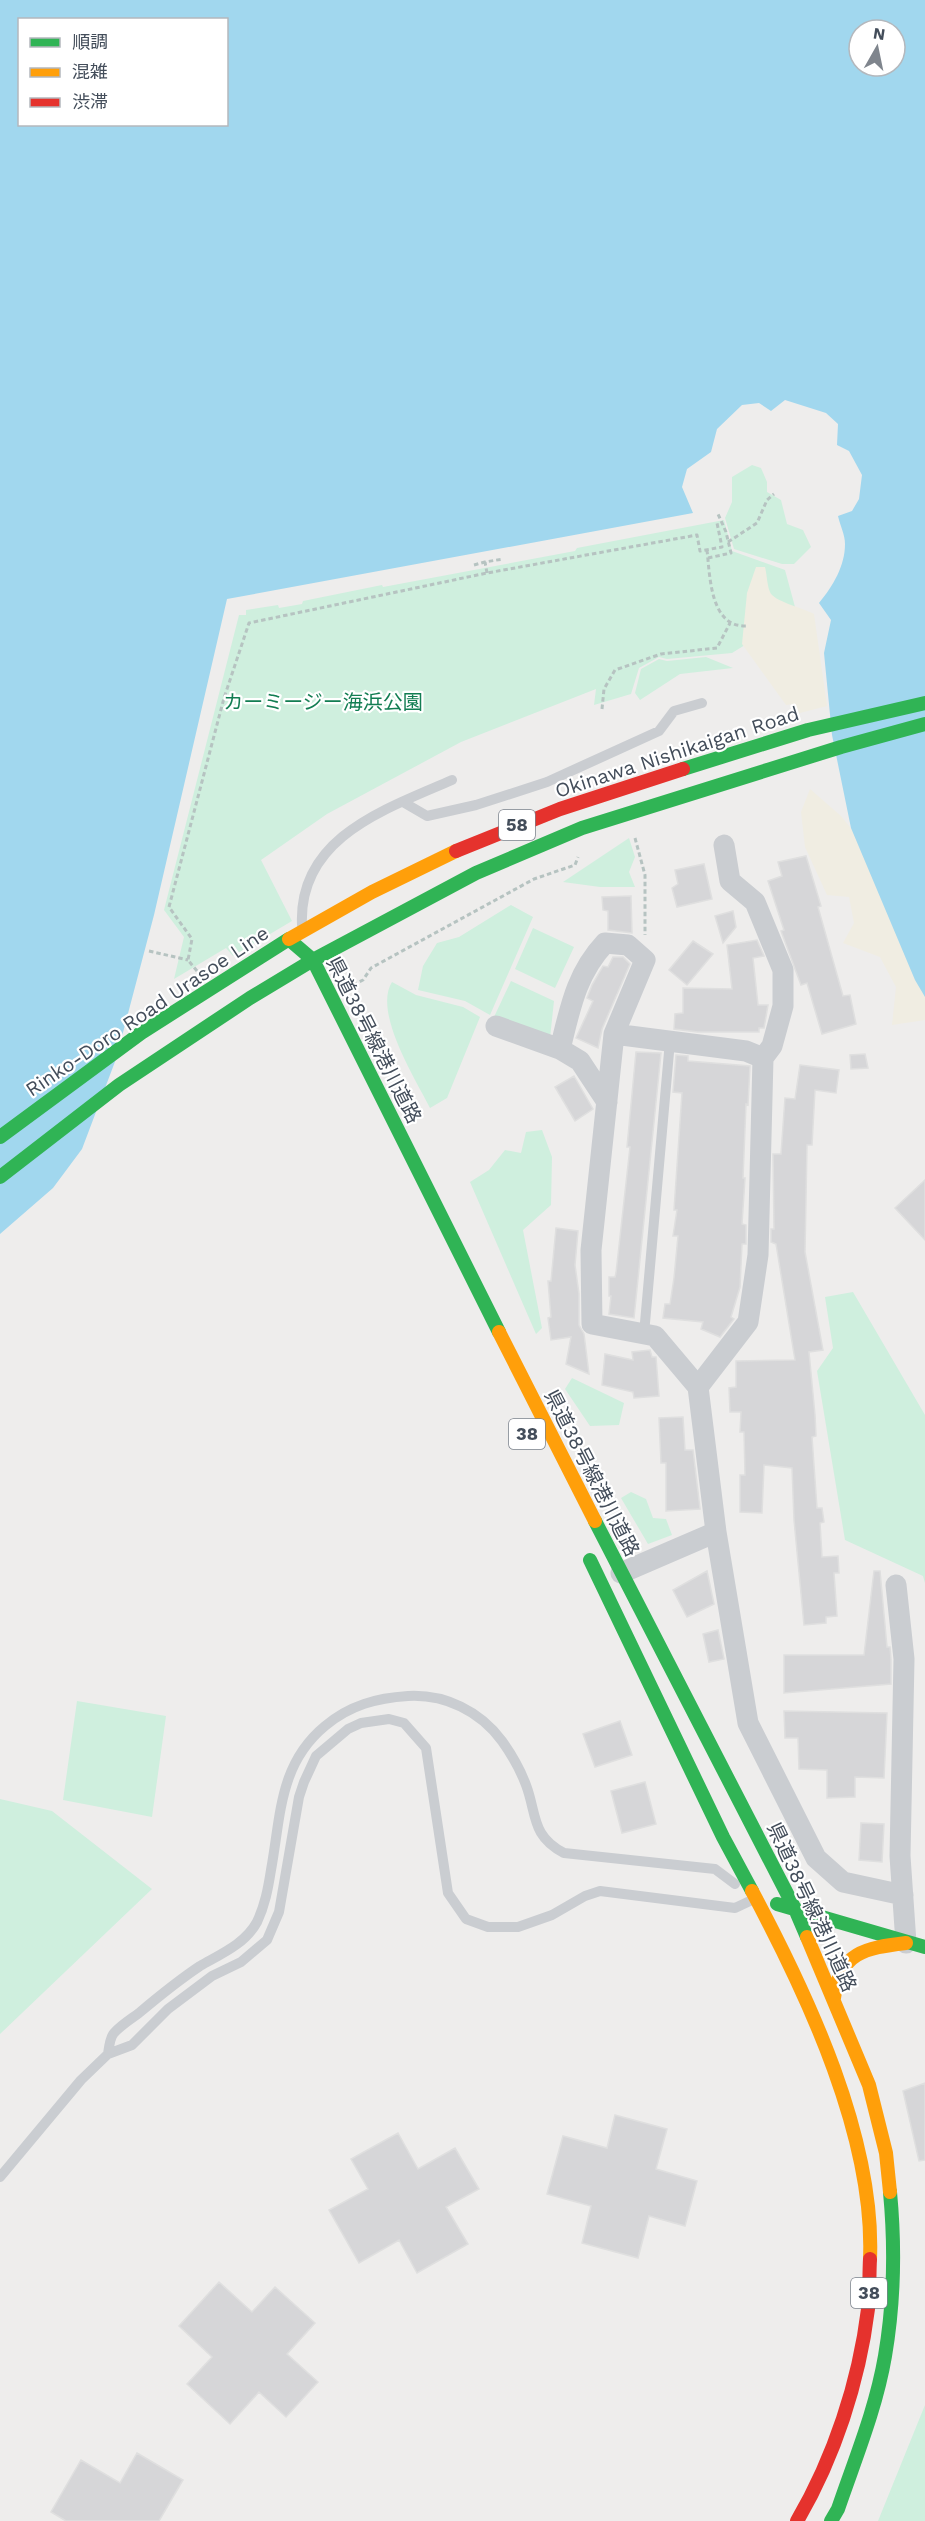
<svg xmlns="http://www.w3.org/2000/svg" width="925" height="2521" font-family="'Work Sans','Noto Sans JP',sans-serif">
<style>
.green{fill:#cfefde}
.sand{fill:#f0ede2}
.water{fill:#a1d7ee;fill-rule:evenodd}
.building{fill:#d6d6d8;stroke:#dfdfdf;stroke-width:1.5}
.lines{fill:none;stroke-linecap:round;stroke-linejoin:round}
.path{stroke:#b6c3c1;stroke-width:3;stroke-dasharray:4.5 3;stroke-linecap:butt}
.lane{stroke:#cacdd1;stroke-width:10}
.street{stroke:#cacdd1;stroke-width:21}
.fast{stroke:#30b455;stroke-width:14}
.slow{stroke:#ff9f0a;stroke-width:14}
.jam{stroke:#e5322d;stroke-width:14}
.labels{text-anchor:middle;stroke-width:4.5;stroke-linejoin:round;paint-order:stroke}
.shield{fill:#fff;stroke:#7b828c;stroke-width:1.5}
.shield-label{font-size:18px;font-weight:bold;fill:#434d5a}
.park-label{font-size:20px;fill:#127d52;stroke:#fff}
.street-label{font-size:20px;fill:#434d5a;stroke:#fff}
</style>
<rect width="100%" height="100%" fill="#eeedec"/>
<path class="green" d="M752,465L761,468L767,482V492L781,500L787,524L803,530L811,547L794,564H782L734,549L725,518L732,502V477Z
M724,520L732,551L785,570L798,618L771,629L732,653L667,659L659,657L639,668L631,694L594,705L596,689L461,742L327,814L261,860L292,921L233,956L226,948L174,979L184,937L164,910L239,615H246V610L278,605L279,608L302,604L303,601L382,585L383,587L575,551L577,548Z
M706,657L733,668L680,674L640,700L635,693L641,669L659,659L667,661Z
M629,838L635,857L629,872L635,887H600L563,882Z
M511,905L533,917L490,1015L465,1001L418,990L423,966L437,943L459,937Z
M533,928L574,947L555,988L515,969Z
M511,981L554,1001L550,1038L494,1017Z
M392,982L416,995L463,1007L480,1017L447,1098L430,1108C415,1078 373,1012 392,982Z
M542,1130L552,1157L551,1205L523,1230L542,1328L536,1334L470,1182L489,1170L505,1150L521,1153L526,1132Z
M853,1292L925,1415V1583L923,1576L845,1540L817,1371L833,1348L825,1297Z
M572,1378L624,1403L619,1425L590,1426L565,1389Z
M631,1492L646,1499L653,1518L666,1519L672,1535L648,1544L621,1498Z
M77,1701L166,1716L152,1817L63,1800Z
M0,1799L52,1811L152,1889L0,2034Z
M925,2405V2521H878Z"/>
<path class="sand" d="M756,567H765C767,575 767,585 770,592C773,601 803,608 814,614L827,706L796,714L794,704L786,705L742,644L747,593Z
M810,789L841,816L865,846L925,964V1020L892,1025L896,987L880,957L843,943L854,923L849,897L827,895L805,847L801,812Z"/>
<path class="water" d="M0,0H925V997L915,980L851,828L832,735L824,653L831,620L819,603C833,586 845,566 845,544C845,535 840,525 838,516L852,511L859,499L862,475L849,451L837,445L838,424L826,413L785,400L771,411L759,403L742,405L717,429L711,452L687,469L682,487L693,513L227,599L154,915L116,1059L82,1149L53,1188L0,1234ZM20,20H226V124H20ZM859,30H895V66H859Z"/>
<path class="building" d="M806,856L821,906L818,907L843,996L850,995L856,1024L822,1034L807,983L801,985L781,931L784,930L768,881L782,876L778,862Z
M704,864L712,899L677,907L672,888L678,884L675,870Z
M631,896L632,933L608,930V911L603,910L602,897Z
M733,911L736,927L723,943L715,916Z
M757,940L764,956L753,958L758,1005H768L764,1028H759V1032H698L674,1029L675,1014L683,1013V988L732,989L727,945Z
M693,941L713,954L687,985L669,970Z
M613,957H623L630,964L602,1029L598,1048L576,1038L593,1001L587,998L592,985L603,966L608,967Z
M636,1052L661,1053L634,1318L609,1314L611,1296H609V1277H615L616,1273L630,1147H627Z
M865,1054L868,1068L851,1069L850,1055Z
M676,1055L688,1056V1061L750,1066L748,1105L746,1104L743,1178H745L742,1224L746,1225V1244H742L740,1287L731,1317L734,1319L720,1337L701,1329L703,1322L663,1318L665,1304H670L674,1278L678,1236H673L677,1210H674L682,1093L673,1092Z
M800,1065L839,1070L836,1093L815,1090L812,1145H807L805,1252L823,1350L809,1352L815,1415L816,1436L812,1437L817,1508H822L824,1522L820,1523L822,1557L838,1556L839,1573H834L837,1616L826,1617V1623L804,1625L794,1520L792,1468L764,1465L762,1513L740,1512V1475H745L744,1432H740L741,1412H730L729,1388L736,1387V1361L795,1360L776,1244L771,1242V1229H774L773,1154H781L785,1098L795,1099Z
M574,1076L593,1109L575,1121L555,1087Z
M925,1180V1240L895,1208Z
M556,1228L578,1231L575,1265L579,1294V1325L584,1334L589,1374L566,1364L571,1337L551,1340L548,1318L551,1317L548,1281H551Z
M650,1350L652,1357H656L659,1396L634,1398L633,1392L602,1385L605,1354L633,1360L632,1352Z
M683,1417L685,1450H693L700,1509L666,1511V1463H661L659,1418Z
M707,1571L714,1604L687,1617L673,1590Z
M874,1571H880L887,1647H890L891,1660V1684L784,1693V1655H864Z
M718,1630L724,1659L709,1662L703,1634Z
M784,1711L887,1713L884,1778L855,1777V1797L827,1798V1770L799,1769L798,1738H785Z
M620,1721L632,1755L595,1767L583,1734Z
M645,1782L656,1824L622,1833L611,1791Z
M861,1823L884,1824L882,1862L859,1860Z
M925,2083V2160L919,2161L903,2091Z
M615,2115L667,2129L656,2169L697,2181L685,2226L649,2216L638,2258L582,2243L591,2206L547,2194L563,2136L607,2148Z
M398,2133L418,2169L455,2148L479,2189L446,2207L468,2244L417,2273L399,2240L359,2263L329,2210L368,2189L351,2159Z
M219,2282L252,2312L275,2287L315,2323L287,2354L318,2382L286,2417L259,2392L230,2424L187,2384L212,2357L179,2326Z
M137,2453L183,2480L159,2521H66L51,2512L81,2460L120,2483Z"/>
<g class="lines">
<path class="path" d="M728,542L757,523L767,500L774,494
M707,550C710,576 710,627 746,626
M708,558L731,553L726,532L718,514
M474,565L485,562
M487,573L485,562L503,559
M602,709L604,689L615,670L661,654L717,648L730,623
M635,838L645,875V935
M149,951L188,960
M197,971L188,960L192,939L169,907L224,698L249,623L487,573L697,535L700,551L722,547L717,523
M353,985L363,980L371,968L534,879L575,865L578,857"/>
<path class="lane" d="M403,802L427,816L476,805L547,782L659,731L674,711L702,703
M302,925C298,837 386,809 452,780
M644,1334L670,1041
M108,2054C109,2047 110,2037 114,2033C121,2025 131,2019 139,2013C158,1997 179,1980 200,1966C221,1954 245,1944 257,1922C265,1905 268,1889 271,1870C281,1815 279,1764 325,1726C350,1705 377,1698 408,1696C445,1694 480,1711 502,1741C512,1755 520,1769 526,1785C537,1814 531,1836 564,1853L715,1869L735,1884
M0,2177L81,2080L108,2054L132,2045L168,2009L212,1976L241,1962L267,1940L279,1912L299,1797L304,1782L316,1756L348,1729L361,1723L389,1719L404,1723L426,1748L448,1893L466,1919L488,1927H518L552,1915L585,1896L600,1891L735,1908L752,1900"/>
<path class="street" d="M496,1026L560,1049L580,1061L607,1102
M614,1034L746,1051L763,1058
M560,1049C570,1009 576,974 605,943L628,945L645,960L614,1034L591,1250L592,1324L655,1336L698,1387L748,1322L758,1255L763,1058L772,1046L783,1006V970L755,902L730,881L724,845
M698,1387L716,1532L748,1723L816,1858L843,1882L903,1895
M621,1573L716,1532
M896,1585L904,1659L900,1856L906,1943"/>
<path class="fast" d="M683,769L808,730L925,703
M292,942L313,960L499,1332
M313,960L476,873L582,828L841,747L925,724
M0,1137L141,1033L289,939
M0,1177L119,1085L250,998L313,960
M595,1521L795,1909L807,1937
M590,1560L723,1837L752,1891
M777,1904L925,1947
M831,2521L838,2509C855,2459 876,2409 885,2356C894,2303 895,2245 890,2192"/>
<path class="slow" d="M289,939L372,892L456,851
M499,1332L595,1521
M752,1891C808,1996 875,2138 870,2259
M807,1937L869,2085L886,2153L890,2192
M834,1998C840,1952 865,1948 906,1943"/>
<path class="jam" d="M456,851L560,809L683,769
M797,2521C834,2458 859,2382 868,2309C870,2293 869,2276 870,2259"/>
</g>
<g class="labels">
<g class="shield">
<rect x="499" y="810" width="36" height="30" rx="4.5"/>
<rect x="509" y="1419" width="36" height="30" rx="4.5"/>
<rect x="851" y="2278" width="36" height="30" rx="4.5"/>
</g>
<g class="shield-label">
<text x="517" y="831">58</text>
<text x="527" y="1440">38</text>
<text x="869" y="2299">38</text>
</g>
<g class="park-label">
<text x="323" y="709">カーミージー海浜公園</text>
</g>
<g class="street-label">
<text transform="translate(677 752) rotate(-18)" y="7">Okinawa Nishikaigan Road</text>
<text transform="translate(147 1011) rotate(-34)" y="7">Rinko-Doro Road Urasoe Line</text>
<text transform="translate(374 1040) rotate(63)" y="7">県道38号線港川道路</text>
<text transform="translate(592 1473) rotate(63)" y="7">県道38号線港川道路</text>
<text transform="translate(812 1907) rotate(65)" y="7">県道38号線港川道路</text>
</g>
</g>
<rect x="18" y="18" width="210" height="108" fill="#ffffff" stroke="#b4b8bd" stroke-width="1.5"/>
<rect x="30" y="38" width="30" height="9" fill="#30b455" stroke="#b4b8bd" stroke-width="1.5"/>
<text x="72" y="48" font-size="18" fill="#434d5a">順調</text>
<rect x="30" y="68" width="30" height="9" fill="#ff9f0a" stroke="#b4b8bd" stroke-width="1.5"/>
<text x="72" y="78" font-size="18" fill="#434d5a">混雑</text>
<rect x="30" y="98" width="30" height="9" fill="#e5322d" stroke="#b4b8bd" stroke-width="1.5"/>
<text x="72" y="108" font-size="18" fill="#434d5a">渋滞</text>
<g transform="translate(877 48) rotate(9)"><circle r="28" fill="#ffffff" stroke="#b4b8bd" stroke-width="1.5"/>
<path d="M0-4.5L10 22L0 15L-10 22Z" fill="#7f858d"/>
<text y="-9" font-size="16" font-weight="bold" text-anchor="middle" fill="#434d5a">N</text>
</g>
</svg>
